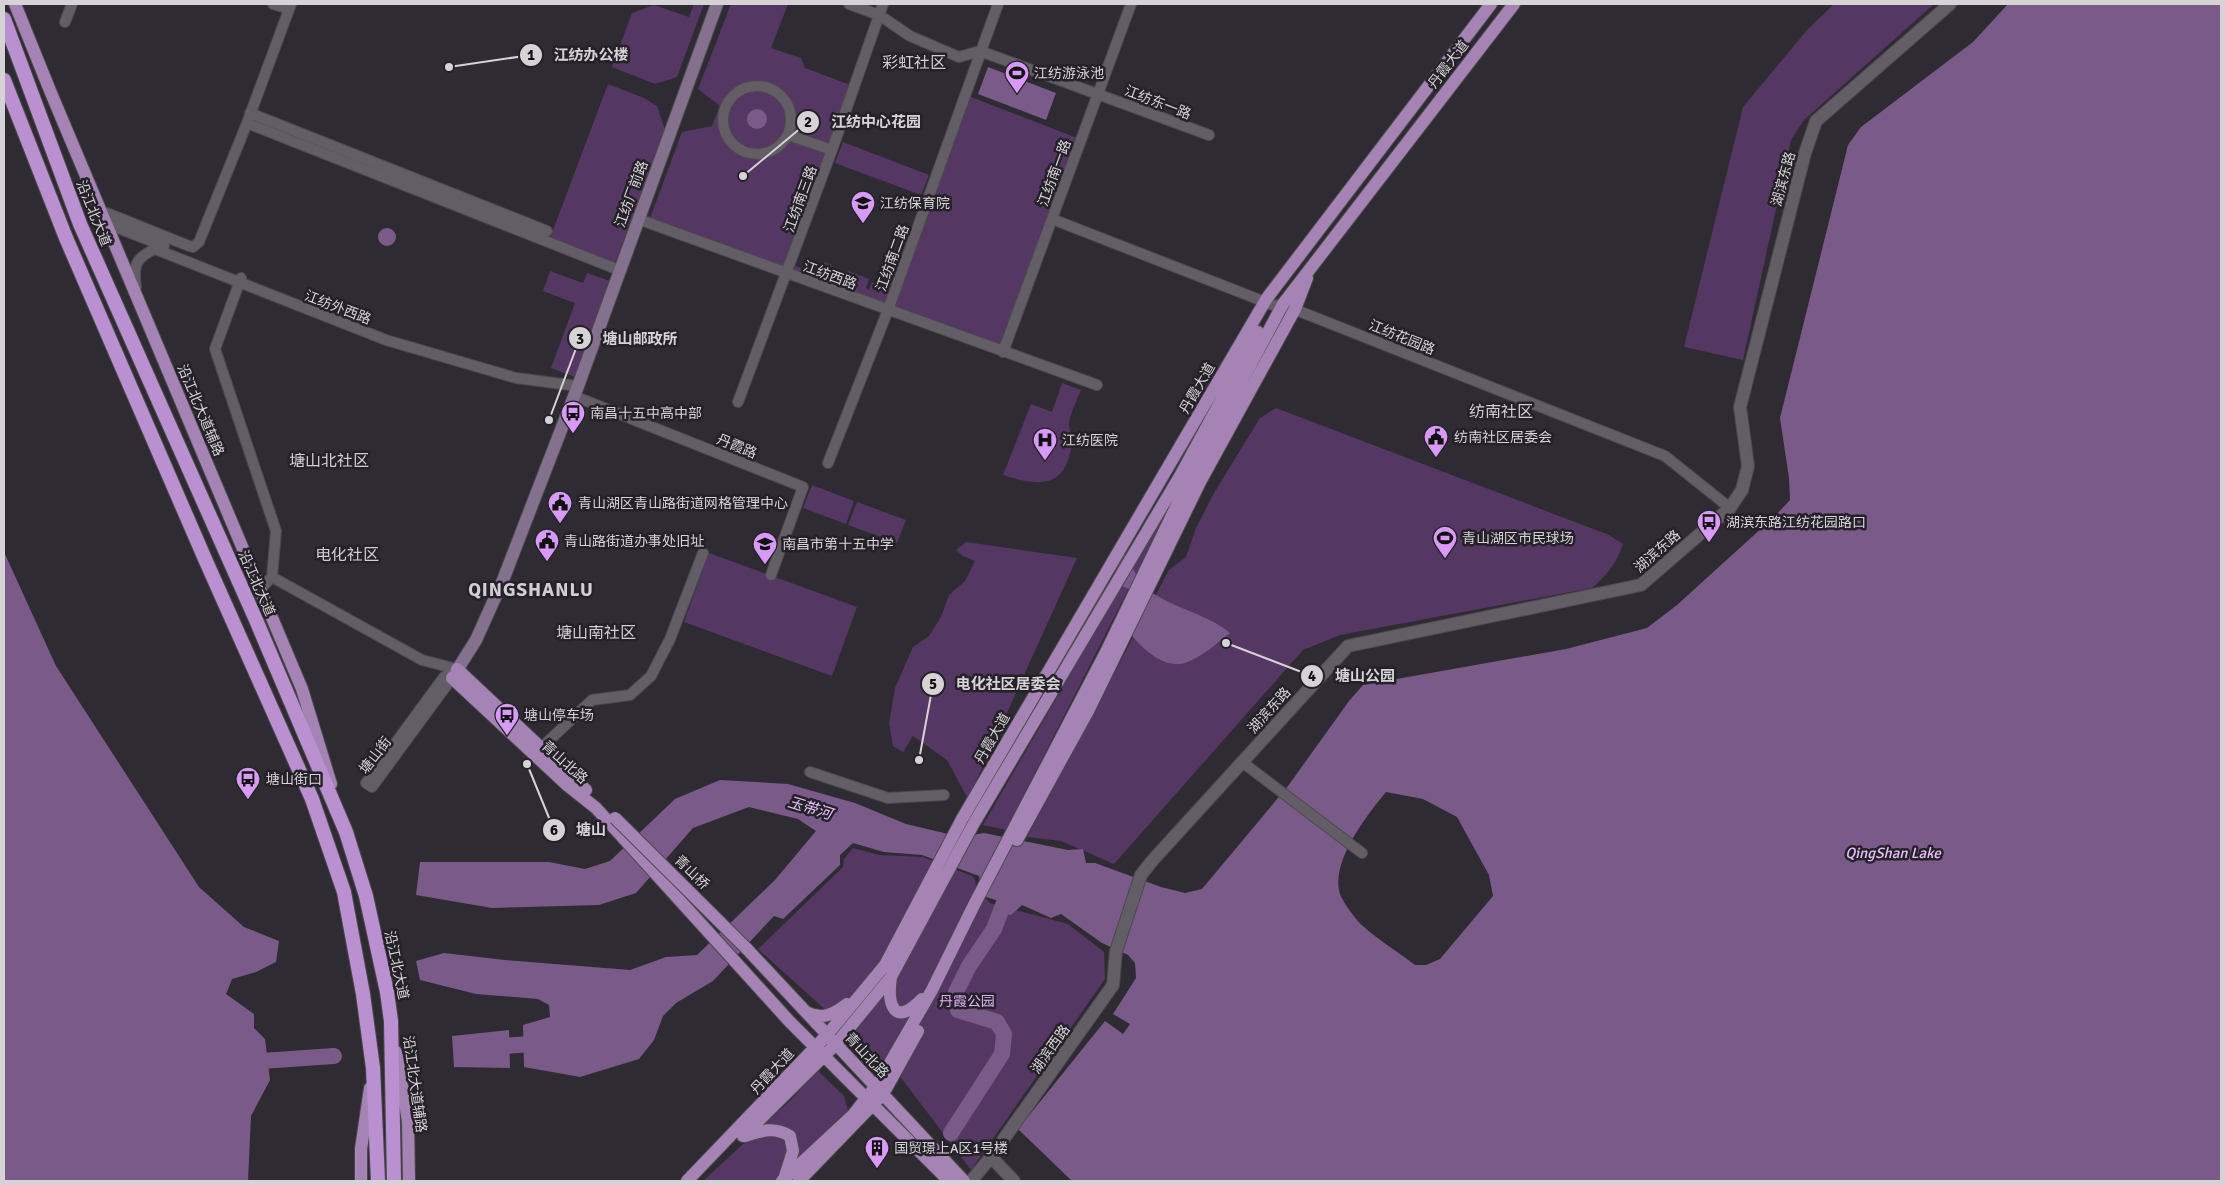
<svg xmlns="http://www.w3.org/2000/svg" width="2225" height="1185" font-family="Signika,'Noto Sans SC',sans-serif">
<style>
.green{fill:#553763}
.water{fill:#7a5a89;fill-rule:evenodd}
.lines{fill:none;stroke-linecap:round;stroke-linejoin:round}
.river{stroke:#7a5a89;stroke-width:16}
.minor-casing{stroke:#4c494e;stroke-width:12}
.tertiary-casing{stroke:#4c494e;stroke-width:14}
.secondary-casing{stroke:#4c494e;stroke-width:14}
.primary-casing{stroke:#4c494e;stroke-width:14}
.trunk-casing{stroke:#4c494e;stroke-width:16}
.minor{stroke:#635e66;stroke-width:10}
.tertiary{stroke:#635e66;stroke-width:12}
.secondary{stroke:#84718e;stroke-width:12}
.primary{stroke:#a583b5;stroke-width:12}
.trunk{stroke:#bb90d0;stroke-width:14}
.primary-bridge-casing{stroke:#4c494e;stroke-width:14;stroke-linecap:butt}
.primary-bridge{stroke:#a583b5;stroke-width:12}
.labels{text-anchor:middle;stroke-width:5;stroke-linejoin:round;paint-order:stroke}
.street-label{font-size:14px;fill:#d6d3d7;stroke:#252128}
.poi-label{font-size:14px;fill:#d6d3d7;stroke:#252128;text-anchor:start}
.park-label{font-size:14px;fill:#e0aff8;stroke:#252128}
.water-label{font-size:15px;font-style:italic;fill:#e6c0fa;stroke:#252128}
.quarter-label{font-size:16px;fill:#d2cdd5;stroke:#252128}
.district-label{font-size:19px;font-weight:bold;letter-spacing:1px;fill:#d2cdd5;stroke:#252128}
.leader{fill:none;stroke:#d6d3d7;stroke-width:2}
.callout-dot{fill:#d6d3d7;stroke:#252128;stroke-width:2}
.mark-label{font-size:15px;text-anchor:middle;font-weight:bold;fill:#111}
.callout-label{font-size:15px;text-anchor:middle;font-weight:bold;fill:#d6d3d7;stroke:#252128;stroke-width:5;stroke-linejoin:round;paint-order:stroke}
</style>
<rect width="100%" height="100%" fill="#2f2b32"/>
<path class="green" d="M694,4H704L677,77L655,84L612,67L632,13L654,5L689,17Z
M731,4H788L771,48L801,58L805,68L853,86L786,270L649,221L682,132L712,126L720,106L698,89Z
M1834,4H1934L1804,120L1791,140L1743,360L1684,347L1743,107L1807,30Z
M608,84L644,98L657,106L665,130L615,263L550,238Z
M966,95L1077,138L1003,352L888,310Z
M843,142L929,175L921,195L835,163Z
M824,262L832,265L829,273L844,278L848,271L869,279L866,288L869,290L872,282L887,288L889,283L894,284L887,305L793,272L796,266L819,275Z
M550,271L583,283L587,273L613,282L577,378L551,368L575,303L543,291Z
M1062,383L1081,390C1077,400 1071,412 1069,422C1068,428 1073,434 1072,441C1067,489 1040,487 1003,475L1031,404L1052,412Z
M1276,408L1609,535L1623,544C1617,563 1607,575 1592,588L1340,635L1303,650L1114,864L1061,841L1027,837L1169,570L1186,557L1196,528L1214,493L1260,418Z
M1191,466L1006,830L983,825Z
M812,485L854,501L846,524L803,508Z
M857,502L906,520L897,543L848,525Z
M966,542L1077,558L968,799L947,760L913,736L903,752L893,746L889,723L895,688L913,647L929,636L941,617L949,595L965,581L975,561L963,556L956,550Z
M709,553L857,607L832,676L684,622Z
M853,848L879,855L923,857L972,876L975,880L976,887L990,903L1068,924L1104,952L1105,979L971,1170L902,1079L758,949L843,867L844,859Z
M817,1070L844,1096L848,1110L776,1181H703L793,1098Z"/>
<path class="water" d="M2008,4H2221V1181H1072L1018,1129L1105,1021L1123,1034L1130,1024L1113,1014L1136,978L1135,963L1128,955L1102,943L1061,914L1051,918L1022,905L1011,915L1000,913L999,901L983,896L979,876L922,855L884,852L853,843L840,855V865L783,919L774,916L713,981L676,1003L663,1016L654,1040L639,1059L580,1077L524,1067L523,1025L550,1017L549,1005L538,999L476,994L420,980L416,961L444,953L505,960L630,970L666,957L697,955L775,880L816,831L798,819L749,807L693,828L636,893L599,905L492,908L416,895L420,862H549L585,869L610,861L675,799L720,780L788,784L855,803L906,824L961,837L984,833L1068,850L1083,849L1086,863H1095L1161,887L1185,893L1202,889L1288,786L1349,701L1363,685L1566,649L1647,628L1677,605L1775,516L1790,500L1789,478L1780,418L1848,145L1861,127L1973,42ZM1386,792L1423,799L1457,817L1489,875L1493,896L1440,959L1426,965H1415C1400,953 1369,934 1357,920C1352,914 1343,902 1340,894C1330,862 1367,815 1386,792Z
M988,67L1056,93L1046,120L978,94Z
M747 119a10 10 0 1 1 20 0a10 10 0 1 1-20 0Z
M378 237a9 9 0 1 1 18 0a9 9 0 1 1-18 0Z
M1120,546C1130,560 1137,582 1151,592C1176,609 1207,614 1230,633C1216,644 1202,657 1185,663C1161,670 1137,643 1125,627L1129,589L1118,584L1114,554Z
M4,552L56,666L199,887L244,927L279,941L276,962L256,972L232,979L226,994L254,1014V1028L265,1039L270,1080L251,1116L248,1181H4Z
M509,1030L510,1068L454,1067L452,1036Z"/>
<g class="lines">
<path class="river" d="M488,1047L546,1043
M247,1062L334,1056
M951,1133L1002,1054L1004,1034L997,1022L958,1010L956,992L969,966L994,929L1008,892"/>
<defs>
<path id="minor" d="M273,4L289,9
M849,4L879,15L910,36L959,57L980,51L1209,135
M65,22L72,4
M723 120a34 34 0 1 1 68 0a34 34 0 1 1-68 0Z
M250,113L547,231
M247,123L619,270
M788,135L832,150
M107,213L189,246L193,247L199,242L247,123L291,4
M638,219L1097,385
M1052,219L1273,305L1276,306L1281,304L1665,456L1730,508
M105,223L164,246
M241,278L215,349L276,531L272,577L260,589
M136,287C133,266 135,258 155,249L386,340L516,378L578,386
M1003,352L1131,4
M574,396L803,487L771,575
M738,402L832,150L883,4
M828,463L888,310L998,4
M272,577L422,660L457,669
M452,678L372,787L366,783L444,677L456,670
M541,748L592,700L630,695L651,676L670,639L703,553
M1242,762L1362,853
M810,772L888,798L944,795"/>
<path id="tertiary" d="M991,1157L1014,1181
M971,1181L991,1157L1113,985L1116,951L1141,875L1152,861L1348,646L1641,585L1730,508L1742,490L1748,466L1740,407L1805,153L1816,121L1950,4"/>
<path id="secondary" d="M452,678L476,640L503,580L578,386L717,4"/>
<path id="primary" d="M15,4L51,93L302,689L331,784
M457,669L586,790
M452,678L567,785L596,808L790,1022L949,1181
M1017,840L1088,711L1200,482L1295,309L1307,278
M747,949L964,1181
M891,977C887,1005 894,1028 922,999
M806,1012C822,1020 833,1015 847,1004
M396,1052L408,1121L409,1181
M743,1136L836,1044L891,977L974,823L1180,476L1258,332
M745,1136C761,1131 774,1126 790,1136L793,1151L785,1176
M361,1181V1149L370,1088
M687,1181L827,1035L885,965L962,819L1267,298L1491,4
M782,1181L853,1115L879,1082L932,990L974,905L1106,652L1191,476L1283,304L1514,4
M799,1181L883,1094L918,1031"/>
<path id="trunk" d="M4,19L80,224L256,620L346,832L366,896L387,992L391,1021L394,1181
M4,80L66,238L205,559L312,799L344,892L363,994L373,1068L378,1181"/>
</defs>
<use href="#minor" class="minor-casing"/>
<use href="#tertiary" class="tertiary-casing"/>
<use href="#secondary" class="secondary-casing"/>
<use href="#primary" class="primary-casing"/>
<use href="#trunk" class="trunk-casing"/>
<use href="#minor" class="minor"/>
<use href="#tertiary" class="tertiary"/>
<use href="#secondary" class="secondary"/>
<use href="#primary" class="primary"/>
<use href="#trunk" class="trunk"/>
<defs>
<path id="primary-bridge" d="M615,818L747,949"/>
</defs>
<use href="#primary-bridge" class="primary-bridge-casing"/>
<use href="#primary-bridge" class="primary-bridge"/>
</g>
<defs>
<symbol id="stadium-pin" viewBox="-11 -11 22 30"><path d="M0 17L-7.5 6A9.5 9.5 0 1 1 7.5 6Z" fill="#d99af7" stroke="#252128"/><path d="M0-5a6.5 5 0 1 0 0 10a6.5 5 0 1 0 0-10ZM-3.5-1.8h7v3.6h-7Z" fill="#111"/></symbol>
<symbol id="school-pin" viewBox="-11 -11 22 30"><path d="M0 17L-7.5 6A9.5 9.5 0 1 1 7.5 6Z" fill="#d99af7" stroke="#252128"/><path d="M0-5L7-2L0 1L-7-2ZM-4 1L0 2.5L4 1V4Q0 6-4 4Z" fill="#111"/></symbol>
<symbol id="bus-pin" viewBox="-11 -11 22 30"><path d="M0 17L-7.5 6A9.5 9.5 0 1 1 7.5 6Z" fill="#d99af7" stroke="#252128"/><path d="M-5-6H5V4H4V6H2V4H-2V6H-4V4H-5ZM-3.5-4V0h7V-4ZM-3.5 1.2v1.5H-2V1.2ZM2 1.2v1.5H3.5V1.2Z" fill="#111"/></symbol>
<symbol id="civic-pin" viewBox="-11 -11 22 30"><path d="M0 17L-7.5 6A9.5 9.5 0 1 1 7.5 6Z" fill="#d99af7" stroke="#252128"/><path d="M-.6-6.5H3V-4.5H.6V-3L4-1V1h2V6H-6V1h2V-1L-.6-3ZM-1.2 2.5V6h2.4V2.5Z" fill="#111"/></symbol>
<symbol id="hospital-pin" viewBox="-11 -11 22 30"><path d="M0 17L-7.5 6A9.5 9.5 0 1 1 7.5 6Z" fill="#d99af7" stroke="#252128"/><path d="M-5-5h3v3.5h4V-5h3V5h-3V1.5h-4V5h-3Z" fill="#111"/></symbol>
<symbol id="building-pin" viewBox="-11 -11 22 30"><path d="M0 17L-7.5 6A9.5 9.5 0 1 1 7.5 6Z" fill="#d99af7" stroke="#252128"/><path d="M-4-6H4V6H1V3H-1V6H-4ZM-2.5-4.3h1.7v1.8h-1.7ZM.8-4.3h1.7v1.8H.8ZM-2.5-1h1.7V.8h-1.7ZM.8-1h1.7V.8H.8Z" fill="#111"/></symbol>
</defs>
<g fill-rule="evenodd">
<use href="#stadium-pin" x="1003" y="59" width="28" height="38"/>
<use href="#school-pin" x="849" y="189" width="28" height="38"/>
<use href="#bus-pin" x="559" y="399" width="28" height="38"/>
<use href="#civic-pin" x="1422" y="423" width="28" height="38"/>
<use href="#hospital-pin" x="1031" y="426" width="28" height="38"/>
<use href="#civic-pin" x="546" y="489" width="28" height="38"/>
<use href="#bus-pin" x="1695" y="508" width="28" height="38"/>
<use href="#stadium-pin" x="1431" y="524" width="28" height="38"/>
<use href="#civic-pin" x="533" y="527" width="28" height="38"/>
<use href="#school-pin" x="751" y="530" width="28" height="38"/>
<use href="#bus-pin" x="493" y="701" width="28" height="38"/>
<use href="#bus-pin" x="234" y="765" width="28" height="38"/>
<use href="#building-pin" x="863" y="1134" width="28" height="38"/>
</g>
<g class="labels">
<g class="street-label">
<text transform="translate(1448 64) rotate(-52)" y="5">丹霞大道</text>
<text transform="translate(1158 102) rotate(21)" y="5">江纺东一路</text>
<text transform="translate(1054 173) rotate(-70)" y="5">江纺南一路</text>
<text transform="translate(1783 179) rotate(-75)" y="5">湖滨东路</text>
<text transform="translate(631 194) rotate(-70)" y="5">江纺厂前路</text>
<text transform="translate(800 199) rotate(-70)" y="5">江纺南三路</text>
<text transform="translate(94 213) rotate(68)" y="5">沿江北大道</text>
<text transform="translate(892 258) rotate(-70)" y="5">江纺南二路</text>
<text transform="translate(830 275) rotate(20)" y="5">江纺西路</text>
<text transform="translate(338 307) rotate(21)" y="5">江纺外西路</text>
<text transform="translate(1402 337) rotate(22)" y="5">江纺花园路</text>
<text transform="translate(1197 388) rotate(-60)" y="5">丹霞大道</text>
<text transform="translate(201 410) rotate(67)" y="5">沿江北大道辅路</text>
<text transform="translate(737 446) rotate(22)" y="5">丹霞路</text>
<text transform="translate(1657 551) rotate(-41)" y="5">湖滨东路</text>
<text transform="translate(257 583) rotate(66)" y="5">沿江北大道</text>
<text transform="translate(1269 710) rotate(-48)" y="5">湖滨东路</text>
<text transform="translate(992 738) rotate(-60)" y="5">丹霞大道</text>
<text transform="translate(375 755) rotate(-52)" y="5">塘山街</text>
<text transform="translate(565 762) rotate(42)" y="5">青山北路</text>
<text transform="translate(692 872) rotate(44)" y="5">青山桥</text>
<text transform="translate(397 965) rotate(78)" y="5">沿江北大道</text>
<text transform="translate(1050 1049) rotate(-55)" y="5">湖滨西路</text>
<text transform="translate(867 1055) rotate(47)" y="5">青山北路</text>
<text transform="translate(772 1071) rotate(-47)" y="5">丹霞大道</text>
<text transform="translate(415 1084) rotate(82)" y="5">沿江北大道辅路</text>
</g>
<g class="poi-label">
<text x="1034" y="78">江纺游泳池</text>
<text x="880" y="208">江纺保育院</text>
<text x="590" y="418">南昌十五中高中部</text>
<text x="1454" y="442">纺南社区居委会</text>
<text x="1062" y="445">江纺医院</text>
<text x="578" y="508">青山湖区青山路街道网格管理中心</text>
<text x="1726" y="527">湖滨东路江纺花园路口</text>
<text x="1462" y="543">青山湖区市民球场</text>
<text x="564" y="546">青山路街道办事处旧址</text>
<text x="782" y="549">南昌市第十五中学</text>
<text x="524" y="720">塘山停车场</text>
<text x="266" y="784">塘山街口</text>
<text x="894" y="1153">国贸璟上A区1号楼</text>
</g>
<g class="park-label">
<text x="967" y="1006">丹霞公园</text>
</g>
<g class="water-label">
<text transform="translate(810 808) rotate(17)" y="5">玉带河</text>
<text x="1893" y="858">QingShan Lake</text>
</g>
<g class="quarter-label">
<text x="914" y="68">彩虹社区</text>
<text x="1501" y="417">纺南社区</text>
<text x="329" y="466">塘山北社区</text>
<text x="347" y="560">电化社区</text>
<text x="596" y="638">塘山南社区</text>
</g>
<g class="district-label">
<text x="531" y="596">QINGSHANLU</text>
</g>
</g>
<path class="leader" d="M449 67L531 55M743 176L808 122M549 420L580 338M1226 643L1312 676M919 760L933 684M527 764L554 830"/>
<g class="callout-dot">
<circle cx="449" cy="67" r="5"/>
<circle cx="743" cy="176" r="5"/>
<circle cx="549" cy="420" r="5"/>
<circle cx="1226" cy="643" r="5"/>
<circle cx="919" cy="760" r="5"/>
<circle cx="527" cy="764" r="5"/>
<circle cx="531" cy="55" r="12"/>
<circle cx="808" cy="122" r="12"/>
<circle cx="580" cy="338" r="12"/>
<circle cx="1312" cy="676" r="12"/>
<circle cx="933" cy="684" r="12"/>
<circle cx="554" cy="830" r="12"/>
</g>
<g class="mark-label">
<text x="531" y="60">1</text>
<text x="808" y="127">2</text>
<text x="580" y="344">3</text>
<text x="1312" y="681">4</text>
<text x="933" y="689">5</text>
<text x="554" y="835">6</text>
</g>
<g class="callout-label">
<text x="591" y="60">江纺办公楼</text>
<text x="876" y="127">江纺中心花园</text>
<text x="640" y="344">塘山邮政所</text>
<text x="1365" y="681">塘山公园</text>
<text x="1008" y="689">电化社区居委会</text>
<text x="591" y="835">塘山</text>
</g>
<rect width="2225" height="1185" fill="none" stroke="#d6d3d7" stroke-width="10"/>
</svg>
